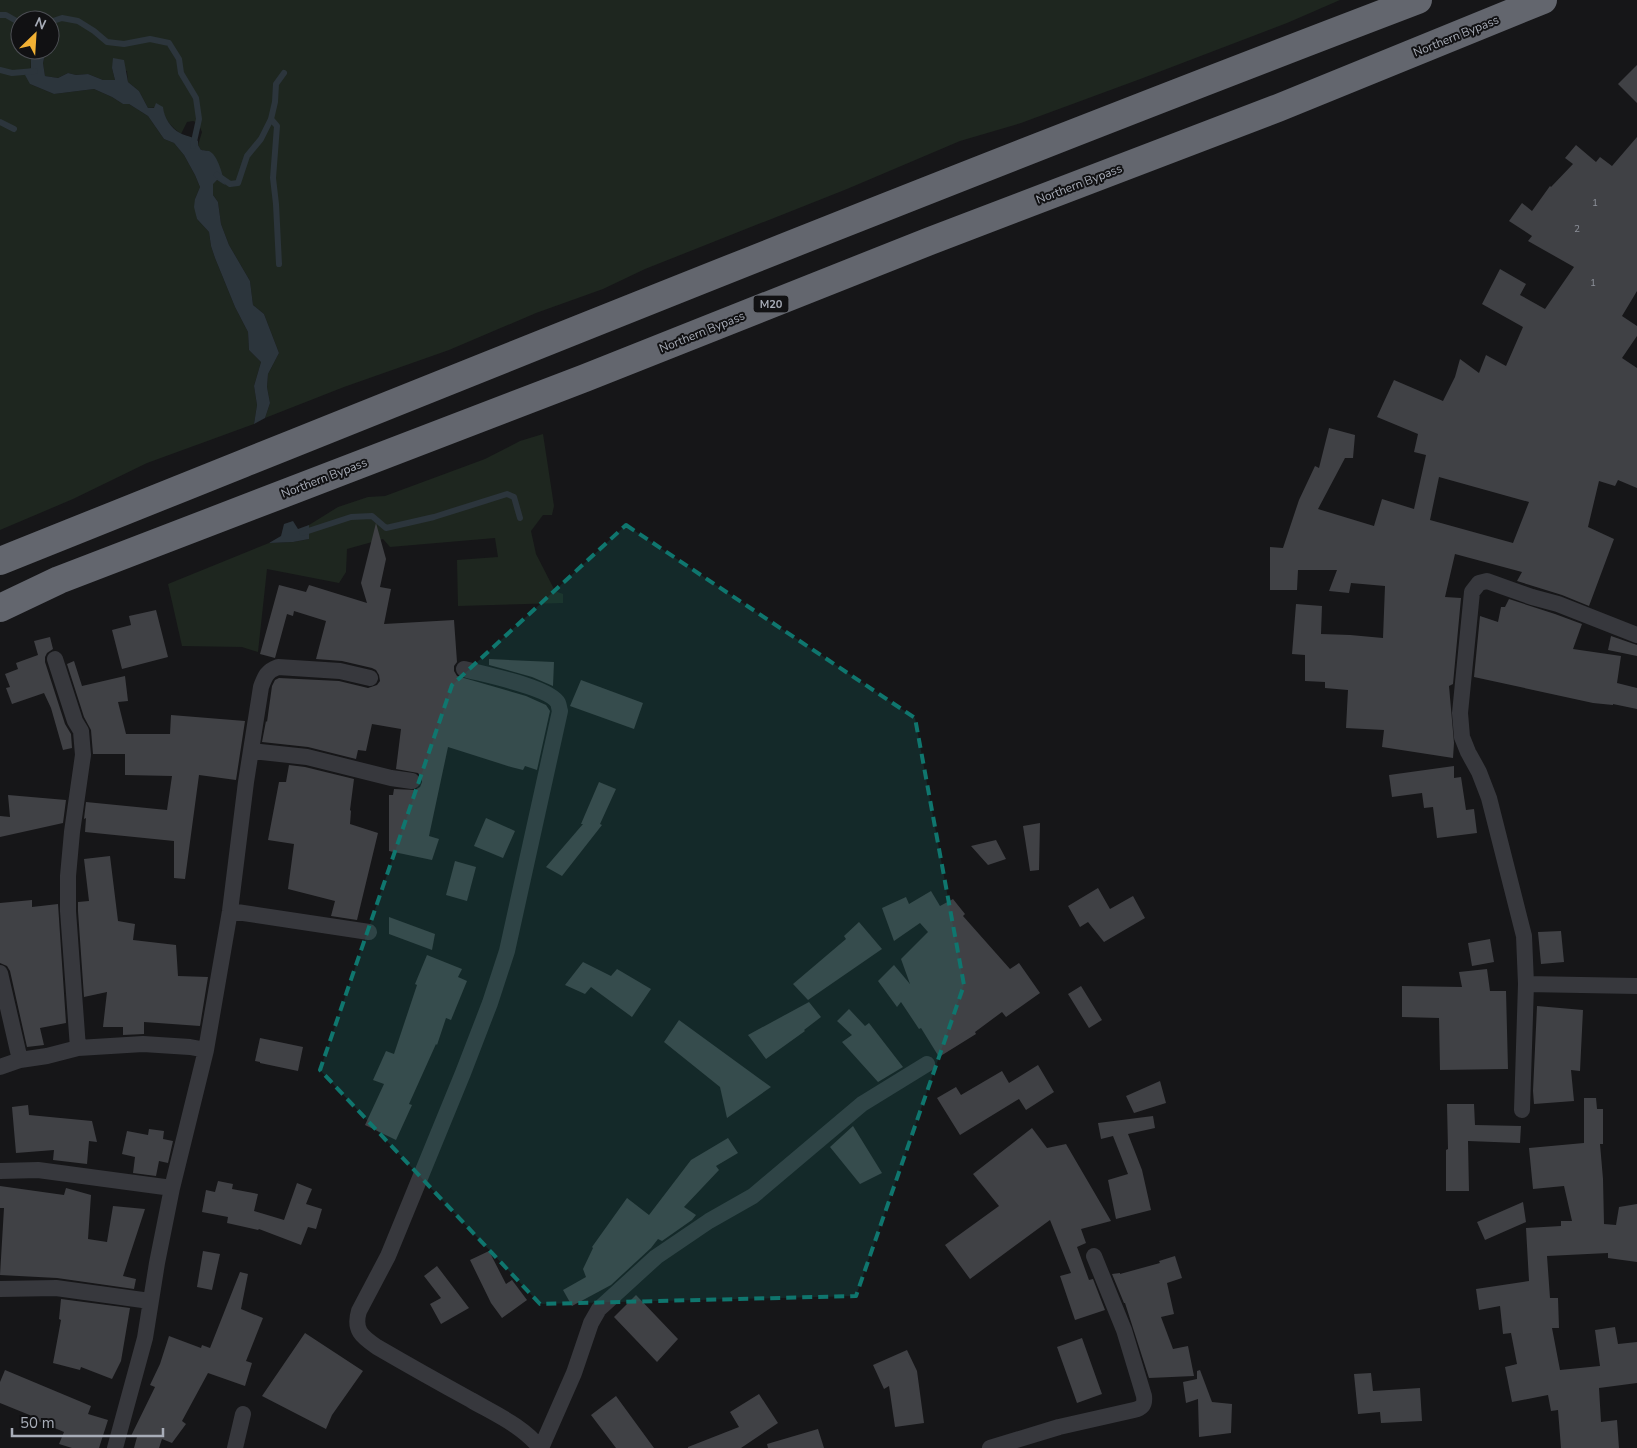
<svg xmlns="http://www.w3.org/2000/svg" width="1637" height="1448" font-family="'Nunito Sans',sans-serif">
<style>
.green{fill:#1e261f}
.water{fill:#2c353c}
.lines{fill:none;stroke-linecap:round;stroke-linejoin:round}
.stream{stroke:#2c353c;stroke-width:6}
.building{fill:#404145;fill-rule:evenodd}
.street{stroke:#37383d;stroke-width:16}
.highway{stroke:#63666e;stroke-width:28}
.marked{fill:#0f766e;fill-opacity:0.2;stroke:#0f766e;stroke-width:4;stroke-dasharray:10 6;stroke-linejoin:round}
.labels{text-anchor:middle;stroke-width:4;stroke-linejoin:round;paint-order:stroke}
.number-label{font-size:10px;fill:#8e929b}
.shield{fill:#111113;stroke:#7b7e86;stroke-width:1}
.shield-label{font-size:11px;font-weight:bold;fill:#a8adb8}
.street-label{font-size:12px;fill:#a8adb8;stroke:#111113}
</style>
<rect width="100%" height="100%" fill="#161618"/>
<path class="green" d="M0,0H1340L1287,23L1143,78L1021,123L960,141L847,189L645,269L603,289L536,313L449,350L344,387L265,418L270,403L267,387L268,374L279,353L264,314L253,305L250,281L229,245L221,224L218,202L213,195V183L217,180L225,184L208,151L201,150L198,145L202,132L198,123L193,121L187,122L181,134C172,127 164,120 162,107L148,108L139,91L128,82L127,71L112,68L115,80H103L88,74L76,75L68,73L58,78L45,76L43,63L46,50H50V20H20V50H38L31,58L30,84L54,94L94,89L112,97L123,104H129L148,116L164,139L174,143L184,155L195,175L200,187L195,199L197,219L209,232L211,246L215,258L235,307L248,332L249,350L261,362L254,386L257,405L254,424L147,463L73,499L0,530Z
M543,434L554,506L552,515H543L531,531L536,554L555,591L563,594V603L458,606L457,560L498,557L495,538L390,547L383,539L347,549L346,572L339,583L267,569L258,652L242,647L182,646L168,584L269,543L293,542L309,539V525L338,507L368,497L385,496L485,459L520,441Z"/>
<path class="water" d="M38,50H46L43,63L45,76L58,78L68,73L76,75L88,74L103,80H115L112,68L113,58L124,60L128,82L139,91L148,108H154L156,103L163,107C164,118 171,128 180,133C187,137 190,135 198,141V145L201,150C202,150 208,151 209,151C218,155 223,176 225,185L217,180L213,184V195L218,202L221,224L229,245L250,281L253,305L264,314L279,353L268,374L267,387L270,403L265,418L254,424L257,405L254,386L261,362L249,350L248,332L235,307L215,258L211,246L209,232L197,219L194,207L195,199L200,187L195,175L184,155L174,143L164,139L148,116L129,104H123L112,97L94,89L54,94L30,84L25,75L31,68V58Z
M293,521L298,529L309,525V539L293,542L269,543L281,536L284,524Z"/>
<g class="lines">
<path class="stream" d="M0,15H6L20,23
M50,22L62,18L78,21L94,31L107,42L124,44L150,39L169,43L179,59L181,73L196,98L199,119L193,146
M0,70L12,73L35,71
M271,119L277,126L273,178L276,204L279,264
M0,122L14,129
M217,175L230,184L238,183L247,156L261,139L271,119L275,102L276,84L284,73
M302,533L351,517L372,516L386,528L434,517L507,494L514,497L520,518"/>
</g>
<path class="building" d="M1637,65V103L1618,84Z
M1637,137V291L1622,316L1637,326V336L1622,358L1637,368V488L1618,480L1615,486L1599,481L1588,527L1614,539L1589,606L1562,595L1517,581L1522,572L1455,554L1445,597L1461,598L1453,684L1449,686L1454,743L1453,758L1382,747L1384,730L1346,728L1348,690L1325,688V682L1305,681V655L1292,654L1296,604L1322,606L1321,634L1350,635L1383,638L1385,586L1351,583L1349,593L1329,591L1337,570H1298L1297,590H1270V547L1283,548L1299,500L1315,466L1319,468L1329,428L1355,435L1353,458H1345L1318,509L1374,526L1382,499L1414,509L1426,455L1414,452L1418,434L1377,417L1394,380L1443,401L1455,377L1460,359L1479,373L1486,355L1506,366L1523,327L1482,304L1500,269L1526,284L1520,295L1545,309L1574,267L1528,241L1532,236L1509,221L1522,203L1532,211L1550,186L1551,187L1573,164L1565,158L1576,145L1596,162L1600,157L1612,166ZM1439,477L1529,502L1513,543L1430,520Z
M376,523L386,559L380,587L391,589L384,624L454,620L457,662L454,666V671L457,676L526,696L546,705L550,711L537,770L525,766L523,770L511,767L448,747L429,836L439,839L432,860L389,851V795H393L394,789L415,790L420,787L422,782L421,777L418,773L396,769L401,729L372,724L366,751L358,750L356,759L308,747L262,742L266,721L267,722L272,686L275,680L279,678L339,681L368,688L377,685L380,681L379,675L376,670L372,668L342,661L316,659L326,621L294,611L293,616L287,614L275,658L260,654L279,585L306,592L309,585L367,603L361,583Z
M1509,599L1555,614L1582,624L1573,649L1621,656L1617,683L1637,688V709L1613,704V705L1593,703L1474,677L1480,616L1498,622L1501,607H1505Z
M156,610L168,657L122,669L112,630L131,625L129,616Z
M1611,636L1637,645V656L1608,650Z
M50,637L53,649L47,653L45,657V662L65,724L71,734L72,748L63,750L51,708L44,693L12,704L6,688L10,687L5,674L18,669L16,663L38,655L34,641Z
M489,659L554,662L553,686L532,677L489,665Z
M74,661L82,686L125,676L128,701L118,702L126,734H170L171,715L245,721L236,780L199,775L185,879L174,878V841L85,832L86,818L84,819L86,802L167,810L172,776L125,775V754H93L91,730L84,717L67,664Z
M581,680L643,703L634,729L570,706Z
M289,765L305,767L354,779L350,810L351,811L350,824L378,833L357,920L331,916L335,901L288,889L294,844L268,840L279,782H286Z
M1454,766V778L1461,777L1466,810L1474,809L1477,833L1437,838L1433,807L1424,808L1422,793L1392,797L1389,775Z
M599,782L616,789L600,824L602,825L562,876L546,867L583,824H581Z
M8,795L66,800L63,823L0,837V816L10,817Z
M486,818L515,831L503,858L474,846Z
M1040,823L1039,870L1030,871L1023,826Z
M996,840L1006,859L988,865L971,846Z
M110,856L118,921L135,924L133,940L176,945L178,976L208,977L200,1026L144,1022V1034L123,1035V1027H103L107,992L84,997L78,911V902L89,901L84,859Z
M455,861L476,867L467,901L446,895Z
M1098,888L1110,909L1133,896L1145,918L1104,942L1088,922L1080,927L1068,906Z
M931,891L940,906L953,899L965,914L963,916L1010,969L1019,963L1040,993L1006,1017L1002,1012L975,1032L976,1034L939,1057L921,1028L919,1029L901,1002L897,1007L878,981L894,965L910,984L901,959L928,932L920,923L894,941L882,908L906,897L909,904Z
M32,900V907L58,904L66,1023L40,1028L44,1045L27,1047L10,971L7,966L0,963V903Z
M389,917L435,934L432,950L389,934Z
M859,922L882,949L808,1000L793,984L846,939L844,936Z
M1561,931L1564,962L1541,964L1538,932Z
M1490,939L1494,962L1472,966L1468,943Z
M427,955L462,969L458,977L467,981L451,1020L446,1018L437,1045L436,1044L409,1104L412,1105L396,1140L365,1125L384,1084L373,1080L386,1051L394,1054L417,985L415,984Z
M583,962L611,976L617,969L651,989L632,1017L591,987L585,994L565,985Z
M1487,969L1490,991H1506L1508,1069L1440,1070L1439,1018L1402,1017V986L1462,987L1459,972Z
M1081,986L1102,1020L1089,1028L1068,994Z
M809,1002L821,1017L804,1030L805,1031L766,1059L748,1035Z
M1537,1006L1583,1010L1580,1071L1571,1070L1574,1101L1534,1104L1533,1091Z
M849,1009L865,1026L869,1023L903,1067L878,1082L842,1042L852,1035L837,1021Z
M679,1020L771,1087L727,1118L720,1087L664,1042Z
M260,1038L303,1047L298,1071L260,1063V1062L255,1061Z
M1038,1065L1054,1092L1026,1110L1019,1099L960,1135L937,1098L956,1087L961,1095L1002,1071L1009,1083Z
M1160,1081L1166,1103L1134,1113L1126,1096Z
M1584,1098H1596L1597,1109H1603V1144H1600L1603,1179L1604,1224L1616,1225L1619,1207L1637,1204V1262L1608,1258V1253L1547,1256L1550,1298H1558L1559,1328H1552L1560,1370L1600,1366L1595,1330L1615,1327L1618,1344L1637,1342V1383L1599,1388L1601,1422L1617,1420L1619,1448H1561L1558,1410L1551,1411L1548,1395L1512,1402L1505,1367L1517,1364L1511,1333L1503,1334L1500,1306L1479,1310L1476,1289L1529,1281L1526,1228L1561,1226V1221H1572L1564,1186L1533,1189L1529,1148L1584,1143Z
M1447,1104H1474L1475,1125L1521,1126L1520,1143L1468,1141L1469,1191H1446V1150L1448,1149Z
M28,1105L29,1115L92,1121L97,1142L89,1141L87,1164L53,1160L54,1150L16,1153L12,1107Z
M1153,1116L1155,1128L1128,1134L1142,1170L1151,1210L1116,1219L1108,1180L1128,1174L1113,1136L1101,1139L1098,1123Z
M853,1126L882,1173L860,1184L830,1147Z
M1032,1128L1047,1148L1066,1144L1111,1221L1081,1229L1086,1243L1077,1247L1089,1280L1093,1279L1105,1310L1075,1320L1060,1276L1071,1273L1050,1220L970,1279L945,1245L999,1206L973,1174Z
M149,1129L164,1131L163,1139L173,1141L168,1163L159,1161L156,1176L133,1173L135,1157L122,1154L127,1131L148,1135Z
M728,1138L738,1153L716,1166L719,1170L684,1207L696,1215L692,1220L662,1241L658,1239L651,1248L611,1285L572,1306L563,1290L586,1277L583,1269L593,1248L592,1247L627,1198L649,1215L691,1160Z
M218,1181L233,1184L232,1189L258,1194L254,1211L284,1220L297,1183L312,1189L306,1204L322,1209L316,1229L308,1227L301,1245L259,1229L258,1230L227,1223L228,1217L202,1212L206,1190L215,1192Z
M0,1186L64,1195L66,1188L91,1195L88,1239L107,1242L113,1206L145,1209L123,1276L136,1279L134,1289L57,1278L0,1275L4,1208H0Z
M1523,1202L1526,1222L1485,1240L1477,1222Z
M203,1251L220,1254L212,1290L197,1287Z
M489,1251L506,1284L512,1280L527,1300L502,1318L491,1303L470,1260Z
M1175,1256L1182,1278L1167,1283L1174,1314L1161,1317L1173,1349L1188,1346L1194,1376L1149,1378L1125,1303H1124L1112,1274L1120,1273V1274L1160,1263L1159,1261Z
M437,1266L469,1308L441,1324L430,1304L441,1298L424,1276Z
M240,1272L248,1274L241,1309L263,1318L246,1361L252,1363L245,1386L208,1373L182,1421L186,1424L172,1443L162,1439L159,1448H134L137,1437L131,1436L155,1387L150,1385L160,1364L169,1336L201,1348L202,1345L210,1348Z
M636,1295L678,1339L657,1362L614,1317Z
M61,1299L130,1308L121,1361L112,1379L81,1367L80,1370L53,1363L61,1320L59,1319Z
M305,1333L363,1371L332,1415L326,1429L262,1396Z
M1082,1338L1102,1394L1077,1403L1057,1347Z
M907,1350L917,1371L924,1423L895,1427L889,1386L884,1389L873,1365Z
M5,1370L91,1406L88,1414L108,1420L99,1448H72L59,1444L64,1432L31,1418L32,1416L0,1403V1382Z
M1200,1370L1212,1402L1232,1404L1231,1433L1199,1437L1198,1399L1186,1403L1183,1382L1197,1379V1371Z
M1371,1373L1373,1391L1420,1388L1422,1421L1381,1423L1380,1412L1358,1414L1354,1374Z
M759,1394L778,1423L741,1448H688V1447L739,1427L730,1412Z
M616,1396L654,1448H616L591,1415Z
M818,1429L824,1448H768L767,1444Z"/>
<g class="lines">
<path class="street" d="M55,659L75,721L81,731L83,755L72,832L68,876V911L78,1048
M464,669C482,674 550,687 558,703C559,705 559,708 560,711L507,951L490,1003L463,1073L388,1256L359,1311C353,1331 363,1337 377,1347C408,1365 440,1383 471,1400C495,1414 523,1426 540,1448
M252,751L307,757L391,778L412,781
M230,911L369,932
M0,973L20,1060
M1526,984L1637,986
M0,1067L20,1060L47,1056L78,1048L143,1044L190,1047L206,1050
M1522,1110L1526,984L1524,936L1489,798L1479,772L1468,752L1462,737L1460,713L1472,592L1479,583L1487,581L1532,597L1558,604L1637,635
M0,1171L38,1170L172,1188
M0,1289L56,1288L150,1301
M115,1448L145,1338L157,1263L172,1188L206,1050L230,911L246,782L261,687C265,676 267,671 278,667L340,671L370,678
M235,1448L243,1414
M541,1448L574,1373L591,1323L599,1309L656,1257L709,1221L753,1196L862,1104L927,1064
M990,1448L1059,1427L1134,1410C1143,1408 1145,1404 1144,1396L1124,1330L1094,1256"/>
<path class="highway" d="M0,561C472,372 943,181 1418,0
M0,608L59,580L585,378L930,241L1278,108L1543,0"/>
</g>
<path class="marked" d="M626,525L915,718L964,985L856,1296L540,1304L320,1070L452,685Z"/>
<g class="labels">
<g class="number-label">
<text x="1595" y="206">1</text>
<text x="1577" y="232">2</text>
<text x="1593" y="286">1</text>
</g>
<rect class="shield" x="753.5" y="295.5" width="35" height="17" rx="4"/>
<g class="shield-label">
<text x="771" y="308">M20</text>
</g>
<g class="street-label">
<text transform="translate(1456 36) rotate(-22)" y="4">Northern Bypass</text>
<text transform="translate(1079 184) rotate(-21)" y="4">Northern Bypass</text>
<text transform="translate(702 332) rotate(-22)" y="4">Northern Bypass</text>
<text transform="translate(324 478) rotate(-21)" y="4">Northern Bypass</text>
</g>
</g>
<g transform="translate(35 35) rotate(25)"><circle r="24" fill="#111113" stroke="#4d4f55"/>
<path d="M0-4L9 19L0 12L-9 19Z" fill="#f2b134"/>
<text y="-8" font-size="14" font-weight="bold" text-anchor="middle" fill="#a8adb8">N</text>
</g>
<path d="M12 1428v8h151v-8" fill="none" stroke="#a8adb8" stroke-width="2.5"/>
<text x="20" y="1428" font-size="15" fill="#a8adb8" stroke="#111113" stroke-width="4" paint-order="stroke">50 m</text>
</svg>
